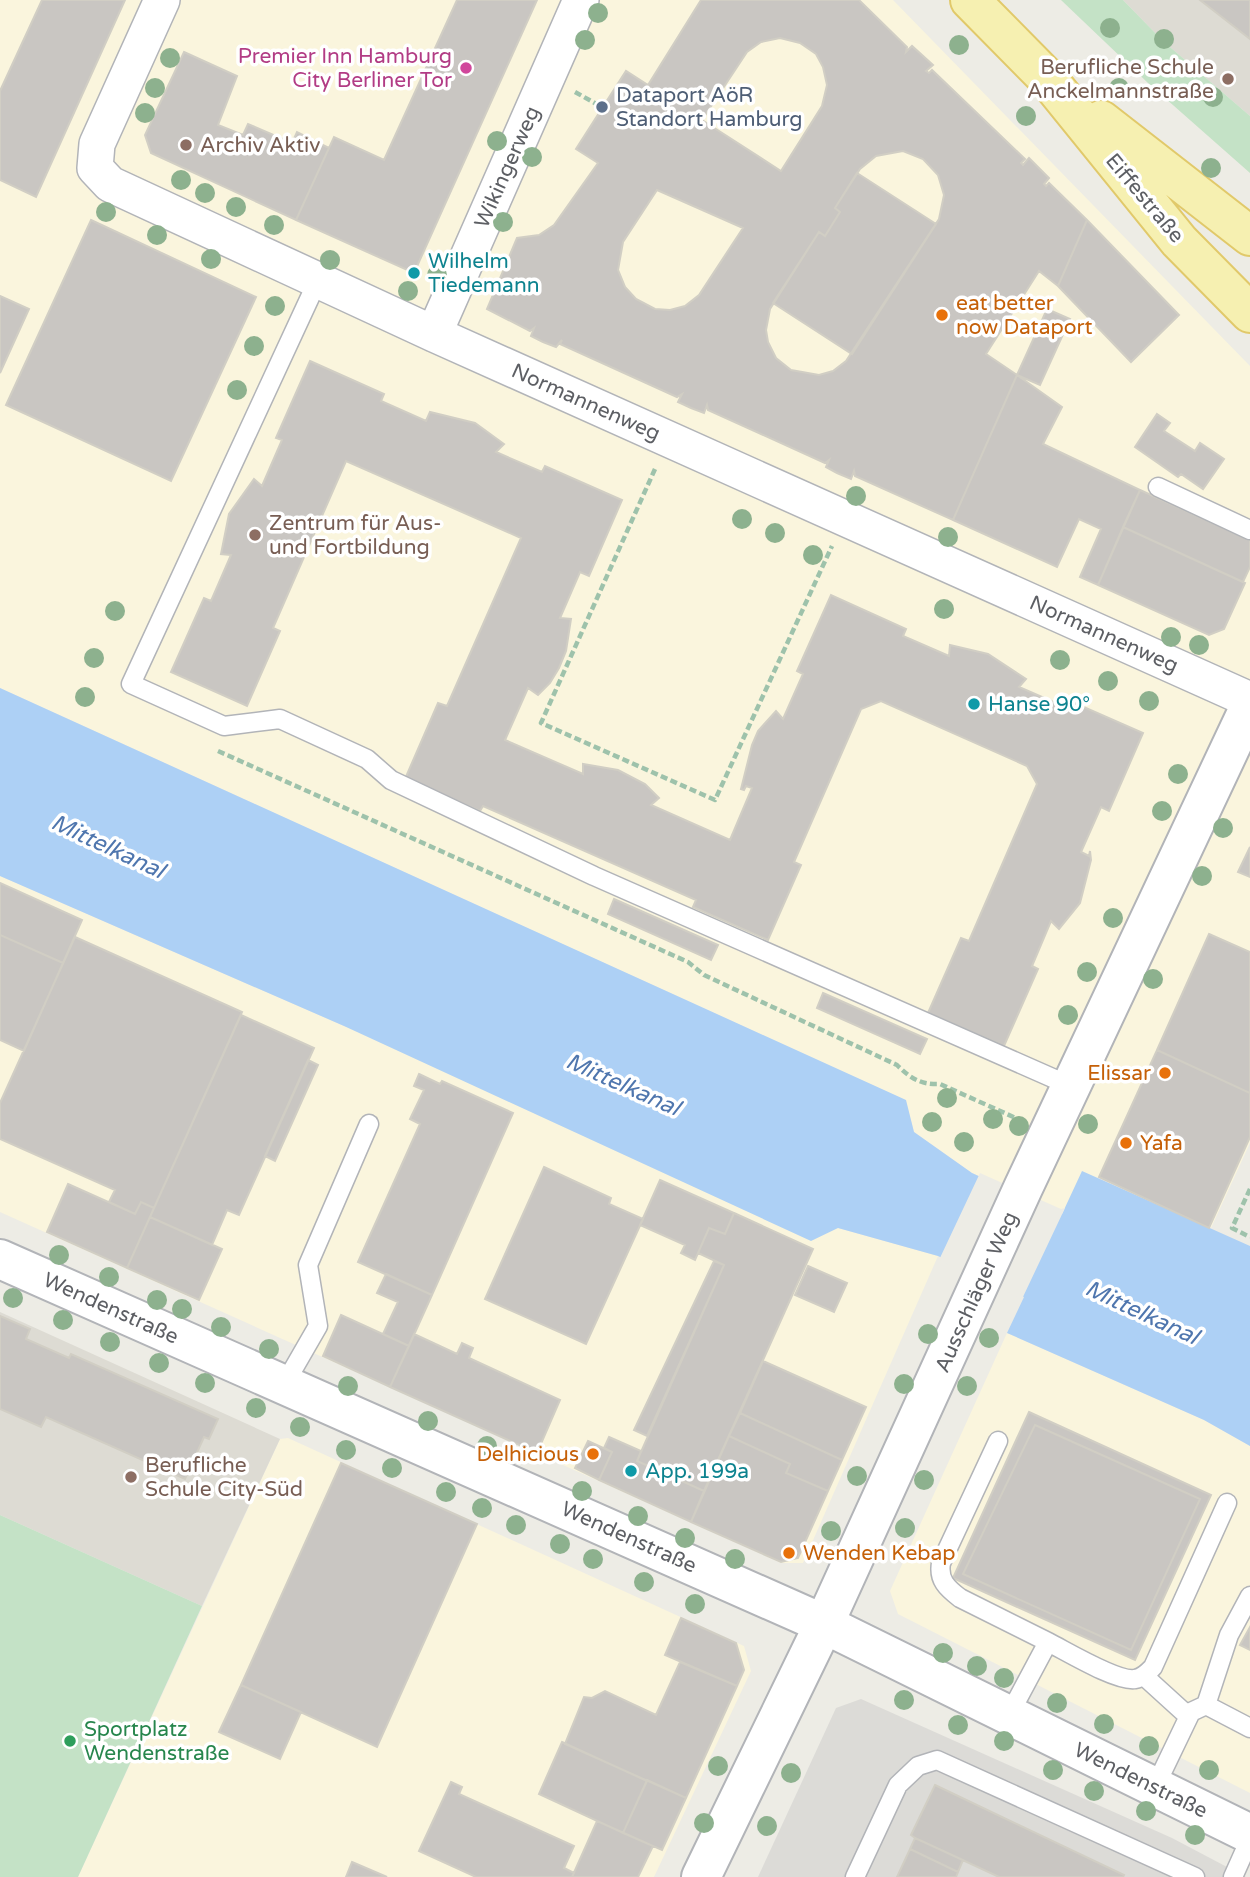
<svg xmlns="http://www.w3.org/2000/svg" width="1250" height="1877" font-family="'Varela Round',sans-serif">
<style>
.commercial{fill:#faf5dd}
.industrial{fill:#dcdbd7}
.education{fill:#dddbd3}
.green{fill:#c4e2c6}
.water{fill:#add0f5}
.pier{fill:#edece5}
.building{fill:#c9c6c2;stroke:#d1cec4;stroke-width:2;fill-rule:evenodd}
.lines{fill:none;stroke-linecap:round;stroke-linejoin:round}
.service-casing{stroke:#b2b4b8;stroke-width:21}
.minor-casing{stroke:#b2b4b8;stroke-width:38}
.tertiary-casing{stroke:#b2b4b8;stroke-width:42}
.primary-casing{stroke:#e1c96a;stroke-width:42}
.path{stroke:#9ec2ab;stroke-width:4.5;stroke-dasharray:7 3.5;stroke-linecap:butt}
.service{stroke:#fff;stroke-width:18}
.minor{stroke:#fff;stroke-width:35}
.tertiary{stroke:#fff;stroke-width:38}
.primary{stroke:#f6f0b1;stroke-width:38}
.tree{fill:#8db18e}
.hotel-dot{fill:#d1479c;stroke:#fff;stroke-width:2.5}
.education-dot{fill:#8d6e63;stroke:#fff;stroke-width:2.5}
.service-dot{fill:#5c6f8a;stroke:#fff;stroke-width:2.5}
.culture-dot{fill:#0f9aa8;stroke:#fff;stroke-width:2.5}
.food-dot{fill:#e8710a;stroke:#fff;stroke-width:2.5}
.leisure-dot{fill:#2e9e5b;stroke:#fff;stroke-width:2.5}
.labels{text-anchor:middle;stroke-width:7;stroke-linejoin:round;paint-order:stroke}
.hotel-label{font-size:21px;fill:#b23c85;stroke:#fff;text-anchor:end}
.education-label{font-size:21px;fill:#785e54;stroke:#fff;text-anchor:start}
.service-label{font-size:21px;fill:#4e5e75;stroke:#fff;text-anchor:start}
.street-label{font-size:21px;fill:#5d5f64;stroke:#fff}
.culture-label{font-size:21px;fill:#0d838f;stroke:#fff;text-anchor:start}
.food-label{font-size:21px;fill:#c56008;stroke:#fff;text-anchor:start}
.leisure-label{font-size:21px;fill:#27864d;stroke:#fff;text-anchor:start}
.water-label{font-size:23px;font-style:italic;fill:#4f76ae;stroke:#fff}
</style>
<rect width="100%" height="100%" fill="#edece5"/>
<path class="commercial" d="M0,0H893L1250,366V1143L1211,1228L1099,1177L1062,1214L972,1173L914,1132L905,1100L0,688Z
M0,876L344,1026L838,1228L938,1256L803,1563H781L0,1212Z
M1007,1333L1204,1420L1250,1446V1793L898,1614L890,1591Z
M288,1438L744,1646L751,1671L654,1877H78L280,1439Z"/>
<path class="industrial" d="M861,1699L1172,1838L1246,1877H758L836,1708Z"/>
<path class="education" d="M1123,0H1250V116L1163,41Z
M0,1312L280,1439L202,1606L0,1515Z"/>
<path class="green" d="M1061,0H1123L1163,41L1250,116V173L1148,83Z
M0,1515L202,1606L78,1877H0Z"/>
<path class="water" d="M0,688L906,1100L914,1132L972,1173L1062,1214L1082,1171L1250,1246V1446L1204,1420L1007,1333L1024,1297L938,1256L838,1228L811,1241L344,1026L0,876Z"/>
<path class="pier" d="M980,1173L1061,1209L1065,1208L1022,1299L939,1260Z"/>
<path class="building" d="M42,0H125L36,197L0,180V91Z
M457,0H537L414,273L296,220L334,137L384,160Z
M701,0H859L907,47L906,52L912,46L933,65L926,71L929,73L932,70L1025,159L1021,163L1023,165L1029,158L1049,178L1044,184L1046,186L1049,183L1087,220L1058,286L1039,271L986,354L1017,375L953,520L855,476L854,471L851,479L837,473L826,467L829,460L825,463L708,410L707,405L704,413L691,408L678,402L682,394L677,397L560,344L562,340L556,347L543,342L531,336L534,328L530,331L487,309L517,238L539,235L554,225L598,163L576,149L626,71L648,85ZM780,38L800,43L816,54L823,67L827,85L822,106L781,171L702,120L747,52L761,42ZM903,151L923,159L938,175L944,195L939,219L846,361L833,371L819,375L791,370L776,358L768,342L766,330L770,309L819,232L825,236L840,212L835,208L860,169L876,156ZM657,190L743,228L699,295L685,306L670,310L655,309L636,299L625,287L618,270L623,242Z
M1200,0H1250V39Z
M184,52L237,76L218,125L243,135L248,124L292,143L297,132L329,148L296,220L151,153L145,135Z
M857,173L936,224L852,354L773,303L819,232L825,236L840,212L835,208Z
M91,220L256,297L171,481L6,405Z
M1087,220L1179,315L1131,362L1058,286Z
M0,296L29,309L0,373Z
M1047,309L1070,319L1040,385L1017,375Z
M310,361L384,394L381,401L426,421L430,412L475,423L504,444L496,452L542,472L545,466L622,500L589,576L580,572L560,618L571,619L566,651L559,668L550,683L538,695L528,688L505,740L583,774V764L618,770L645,784L659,798L651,805L730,840L752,788L746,786L744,790L741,789L752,745L758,731L776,711L783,719L803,674L797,671L831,595L906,629L903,636L949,656L950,645L988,654L1026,679L1019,687L1065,707L1068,700L1143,733L1109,811L1101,807L1081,852L1089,856L1090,851L1091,860L1080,903L1059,929L1051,921L1032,966L1038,969L1004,1046L928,1013L961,938L969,941L1037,784L1027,766L881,701L861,709L794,862L801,865L768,940L693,907L696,900L483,806L480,811L405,779L438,703L447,706L521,538L346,461L273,628L280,631L247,706L171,672L204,598L211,601L231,555L221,554L229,514L254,479L262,486L282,440L276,438Z
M1017,375L1062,407L1043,444L1140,490L1098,585L1080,577L1101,529L1079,519L1057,567L953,520Z
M1157,414L1170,423L1164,431L1195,451L1200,443L1224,459L1203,489L1181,474L1178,477L1135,447Z
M1140,490L1250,540V567L1243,582L1123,527Z
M1123,527L1245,583L1224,629L1209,635L1098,585Z
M1250,847V877L1238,872Z
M0,883L82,920L63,963L0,935Z
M614,899L718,945L711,960L608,914Z
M1209,934L1250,952V1093L1157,1050Z
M0,935L63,963L24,1051L0,1040Z
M75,937L242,1012L154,1208L141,1202L135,1214L109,1202L115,1190L0,1139V1103Z
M823,993L927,1039L920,1054L817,1008Z
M241,1015L314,1048L239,1215L227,1210L212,1245L150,1217Z
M1157,1050L1250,1093V1137L1209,1228L1099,1177Z
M308,1060L318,1065L275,1161L265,1156Z
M419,1074L440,1084L442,1081L513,1113L432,1295L358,1262L420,1124L410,1119L424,1090L414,1086Z
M544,1167L611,1198L609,1204L643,1219L586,1344L485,1299Z
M660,1180L734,1213L725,1234L709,1228L695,1260L681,1253L685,1245L640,1225Z
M68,1184L135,1214L141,1202L154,1208L127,1268L47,1232Z
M734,1213L813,1249L704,1491L637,1461L724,1265L698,1253L709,1228L725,1234Z
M150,1217L222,1249L199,1300L127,1268Z
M714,1261L724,1265L647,1436L634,1430Z
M808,1266L847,1283L834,1312L795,1295Z
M386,1274L432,1295L409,1346L383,1334L398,1302L377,1293Z
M341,1315L409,1346L390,1387L323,1356Z
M0,1316L30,1329L26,1339L69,1358L71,1354L218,1419L209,1439L204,1437L185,1479L46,1417L41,1427L0,1409Z
M414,1334L457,1354L462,1343L473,1348L469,1358L560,1400L537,1453L390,1387Z
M763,1361L866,1407L842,1460L740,1413Z
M1029,1412L1211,1495L1135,1660L953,1578ZM1035,1425L1200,1499L1131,1650L963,1574Z
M740,1413L842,1460L828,1491L786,1473L790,1464L729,1436Z
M1035,1425L1200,1499L1131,1650L963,1574Z
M729,1436L790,1464L786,1473L828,1491L798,1558L781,1562L691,1522Z
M609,1437L641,1451L637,1461L704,1491L691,1522L599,1480L612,1452L604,1448Z
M588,1441L612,1452L599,1480L575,1468Z
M341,1463L477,1524L377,1747L241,1685Z
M681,1618L736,1643L744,1670L737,1686L665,1655Z
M1250,1627V1650L1240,1645Z
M680,1662L737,1686L686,1798L565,1744L584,1697L592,1698L605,1691L656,1715Z
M241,1685L301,1712L280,1759L219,1732Z
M562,1742L647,1781L623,1833L539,1794Z
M647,1780L686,1798L662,1850L623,1833Z
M451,1782L462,1787L459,1794L574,1846L564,1868L574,1873L572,1877H476L419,1851Z
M935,1785L1124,1875L1123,1877H999L915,1838L911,1835Z
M597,1821L653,1846L638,1877H572Z
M915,1838L963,1860L958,1872L910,1849Z
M910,1849L958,1872L956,1877H897Z
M352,1862L387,1877H346Z"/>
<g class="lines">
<defs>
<path id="service" d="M318,280L131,684L224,726L280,719L367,759L391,780L594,876L1073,1087
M1158,487L1250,530
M284,1385L318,1326L308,1265L369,1124
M998,1441L941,1563C938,1580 947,1588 960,1598L1048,1642
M1144,1676L1188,1716
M1206,1705L1229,1635L1250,1596
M1009,1715L1048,1642C1066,1651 1117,1682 1135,1679C1143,1678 1148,1672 1153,1667L1227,1503
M1155,1787L1191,1712L1206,1705L1250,1728
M855,1877L898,1785L918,1766L937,1760L1195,1877
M1233,1877L1250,1839"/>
<path id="minor" d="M162,0L97,144L95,168L110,184L434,334L1250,700
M434,334L581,0"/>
<path id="tertiary" d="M0,1259L824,1624L1250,1834
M701,1877L824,1624L1023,1188L1250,706"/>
<path id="primary" d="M970,0L1047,78L1179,241L1250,313
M1101,120L1250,236"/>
</defs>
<use href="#service" class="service-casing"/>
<use href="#minor" class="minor-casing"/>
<use href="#tertiary" class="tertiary-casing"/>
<use href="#primary" class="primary-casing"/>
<path class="path" d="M575,92L602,107
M655,469L541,723L715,800L832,546
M218,751L688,962L704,975L897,1065C910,1078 921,1085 940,1084L1018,1119
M1250,1189L1232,1228L1250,1237"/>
<use href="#service" class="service"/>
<use href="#minor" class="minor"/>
<use href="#tertiary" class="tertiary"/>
<use href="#primary" class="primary"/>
</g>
<g class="tree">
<circle cx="598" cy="13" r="10"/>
<circle cx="1110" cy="28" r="10"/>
<circle cx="1164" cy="39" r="10"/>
<circle cx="585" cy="40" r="10"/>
<circle cx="959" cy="45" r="10"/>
<circle cx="170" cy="58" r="10"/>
<circle cx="155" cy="88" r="10"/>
<circle cx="1119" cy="88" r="10"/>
<circle cx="1213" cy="97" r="10"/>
<circle cx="145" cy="113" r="10"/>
<circle cx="1026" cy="116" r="10"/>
<circle cx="497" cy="141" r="10"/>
<circle cx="532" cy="157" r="10"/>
<circle cx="1211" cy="168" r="10"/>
<circle cx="181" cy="180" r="10"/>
<circle cx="205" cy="193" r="10"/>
<circle cx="236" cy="207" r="10"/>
<circle cx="106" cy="212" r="10"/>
<circle cx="503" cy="222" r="10"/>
<circle cx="274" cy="225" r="10"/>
<circle cx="157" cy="235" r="10"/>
<circle cx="211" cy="259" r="10"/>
<circle cx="330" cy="260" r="10"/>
<circle cx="437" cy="275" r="10"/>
<circle cx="408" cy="291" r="10"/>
<circle cx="275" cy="306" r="10"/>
<circle cx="254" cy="346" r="10"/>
<circle cx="237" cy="390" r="10"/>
<circle cx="856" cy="496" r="10"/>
<circle cx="742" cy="519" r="10"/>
<circle cx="775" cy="533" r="10"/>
<circle cx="948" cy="537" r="10"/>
<circle cx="813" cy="555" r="10"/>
<circle cx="944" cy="609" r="10"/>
<circle cx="115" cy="611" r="10"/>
<circle cx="1171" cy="637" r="10"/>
<circle cx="1199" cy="645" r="10"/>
<circle cx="94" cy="658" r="10"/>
<circle cx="1060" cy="660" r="10"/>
<circle cx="1108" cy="681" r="10"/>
<circle cx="85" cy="697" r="10"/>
<circle cx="1149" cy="701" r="10"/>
<circle cx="1178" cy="774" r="10"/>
<circle cx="1162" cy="811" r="10"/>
<circle cx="1223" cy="828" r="10"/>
<circle cx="1202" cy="876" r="10"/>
<circle cx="1113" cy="918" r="10"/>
<circle cx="1087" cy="972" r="10"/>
<circle cx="1153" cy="979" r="10"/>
<circle cx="1068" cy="1015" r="10"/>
<circle cx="947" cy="1098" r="10"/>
<circle cx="993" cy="1119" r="10"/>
<circle cx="932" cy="1122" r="10"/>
<circle cx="1088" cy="1124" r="10"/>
<circle cx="1019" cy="1126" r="10"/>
<circle cx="964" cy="1142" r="10"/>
<circle cx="59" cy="1255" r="10"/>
<circle cx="109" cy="1277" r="10"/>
<circle cx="13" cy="1298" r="10"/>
<circle cx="157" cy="1300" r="10"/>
<circle cx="182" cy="1309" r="10"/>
<circle cx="63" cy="1320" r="10"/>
<circle cx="221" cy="1327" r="10"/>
<circle cx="928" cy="1334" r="10"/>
<circle cx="989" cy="1338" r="10"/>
<circle cx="110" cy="1342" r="10"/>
<circle cx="269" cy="1349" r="10"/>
<circle cx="159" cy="1363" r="10"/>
<circle cx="205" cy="1383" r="10"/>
<circle cx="904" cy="1384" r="10"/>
<circle cx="348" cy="1386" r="10"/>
<circle cx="967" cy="1386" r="10"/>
<circle cx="256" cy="1408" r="10"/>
<circle cx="428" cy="1421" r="10"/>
<circle cx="300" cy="1427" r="10"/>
<circle cx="487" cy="1446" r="10"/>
<circle cx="346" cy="1450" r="10"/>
<circle cx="392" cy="1468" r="10"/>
<circle cx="857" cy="1476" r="10"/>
<circle cx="924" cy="1480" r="10"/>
<circle cx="582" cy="1491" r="10"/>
<circle cx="446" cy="1492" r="10"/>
<circle cx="482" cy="1508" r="10"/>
<circle cx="638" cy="1516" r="10"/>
<circle cx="516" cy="1525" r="10"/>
<circle cx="905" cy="1528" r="10"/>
<circle cx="831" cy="1531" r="10"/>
<circle cx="685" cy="1538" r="10"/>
<circle cx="560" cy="1544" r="10"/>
<circle cx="593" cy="1559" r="10"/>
<circle cx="735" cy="1559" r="10"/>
<circle cx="644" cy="1582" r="10"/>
<circle cx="695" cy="1604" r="10"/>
<circle cx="943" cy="1653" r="10"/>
<circle cx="977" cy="1666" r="10"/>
<circle cx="1004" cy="1678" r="10"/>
<circle cx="904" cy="1700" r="10"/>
<circle cx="1057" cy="1703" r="10"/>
<circle cx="1104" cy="1724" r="10"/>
<circle cx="958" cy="1725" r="10"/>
<circle cx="1004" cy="1741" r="10"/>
<circle cx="1149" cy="1746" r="10"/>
<circle cx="718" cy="1766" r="10"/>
<circle cx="1053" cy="1770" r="10"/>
<circle cx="1209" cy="1770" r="10"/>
<circle cx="791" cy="1773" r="10"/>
<circle cx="1094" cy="1791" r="10"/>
<circle cx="1146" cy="1811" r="10"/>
<circle cx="704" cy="1823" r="10"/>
<circle cx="767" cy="1826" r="10"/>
<circle cx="1195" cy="1835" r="10"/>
</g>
<circle class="hotel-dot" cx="466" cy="68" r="7"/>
<g class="education-dot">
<circle cx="1228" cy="79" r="7"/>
<circle cx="186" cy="145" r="7"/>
<circle cx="255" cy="535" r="7"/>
<circle cx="131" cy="1477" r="7"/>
</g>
<circle class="service-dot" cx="602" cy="107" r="7"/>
<g class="culture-dot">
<circle cx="414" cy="273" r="7"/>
<circle cx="974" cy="704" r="7"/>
<circle cx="631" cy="1471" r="7"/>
</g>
<g class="food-dot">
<circle cx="942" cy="315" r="7"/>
<circle cx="1165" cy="1073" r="7"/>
<circle cx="1126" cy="1143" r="7"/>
<circle cx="593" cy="1454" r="7"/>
<circle cx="789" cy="1553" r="7"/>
</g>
<circle class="leisure-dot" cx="70" cy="1741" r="7"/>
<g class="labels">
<g class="hotel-label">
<text x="452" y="63">Premier Inn Hamburg<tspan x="452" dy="24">City Berliner Tor</tspan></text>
</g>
<g class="education-label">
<text x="1214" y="74" text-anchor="end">Berufliche Schule<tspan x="1214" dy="24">Anckelmannstraße</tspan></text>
<text x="200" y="152">Archiv Aktiv</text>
<text x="269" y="530">Zentrum für Aus-<tspan x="269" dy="24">und Fortbildung</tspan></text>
<text x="145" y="1472">Berufliche<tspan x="145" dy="24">Schule City-Süd</tspan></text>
</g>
<g class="service-label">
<text x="616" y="102">Dataport AöR<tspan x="616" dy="24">Standort Hamburg</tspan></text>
</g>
<g class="street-label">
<text transform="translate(507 167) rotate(-66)" y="7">Wikingerweg</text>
<text transform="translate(1145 198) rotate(50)" y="7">Eiffestraße</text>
<text transform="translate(586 402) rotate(24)" y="7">Normannenweg</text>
<text transform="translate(1104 634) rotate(24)" y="7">Normannenweg</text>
<text transform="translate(976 1292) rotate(-66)" y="7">Ausschläger Weg</text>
<text transform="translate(111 1308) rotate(24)" y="7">Wendenstraße</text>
<text transform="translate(629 1537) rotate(24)" y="7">Wendenstraße</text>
<text transform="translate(1141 1780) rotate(26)" y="7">Wendenstraße</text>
</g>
<g class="culture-label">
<text x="428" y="268">Wilhelm<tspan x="428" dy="24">Tiedemann</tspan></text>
<text x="988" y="711">Hanse 90°</text>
<text x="645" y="1478">App. 199a</text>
</g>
<g class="food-label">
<text x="956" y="310">eat better<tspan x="956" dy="24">now Dataport</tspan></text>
<text x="1151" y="1080" text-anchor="end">Elissar</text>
<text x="1140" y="1150">Yafa</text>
<text x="579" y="1461" text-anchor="end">Delhicious</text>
<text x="803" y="1560">Wenden Kebap</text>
</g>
<g class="leisure-label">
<text x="84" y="1736">Sportplatz<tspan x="84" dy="24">Wendenstraße</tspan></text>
</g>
<g class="water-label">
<text transform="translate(108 846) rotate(25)" y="8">Mittelkanal</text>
<text transform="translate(623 1084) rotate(24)" y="8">Mittelkanal</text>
<text transform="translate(1142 1312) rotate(25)" y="8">Mittelkanal</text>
</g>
</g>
</svg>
